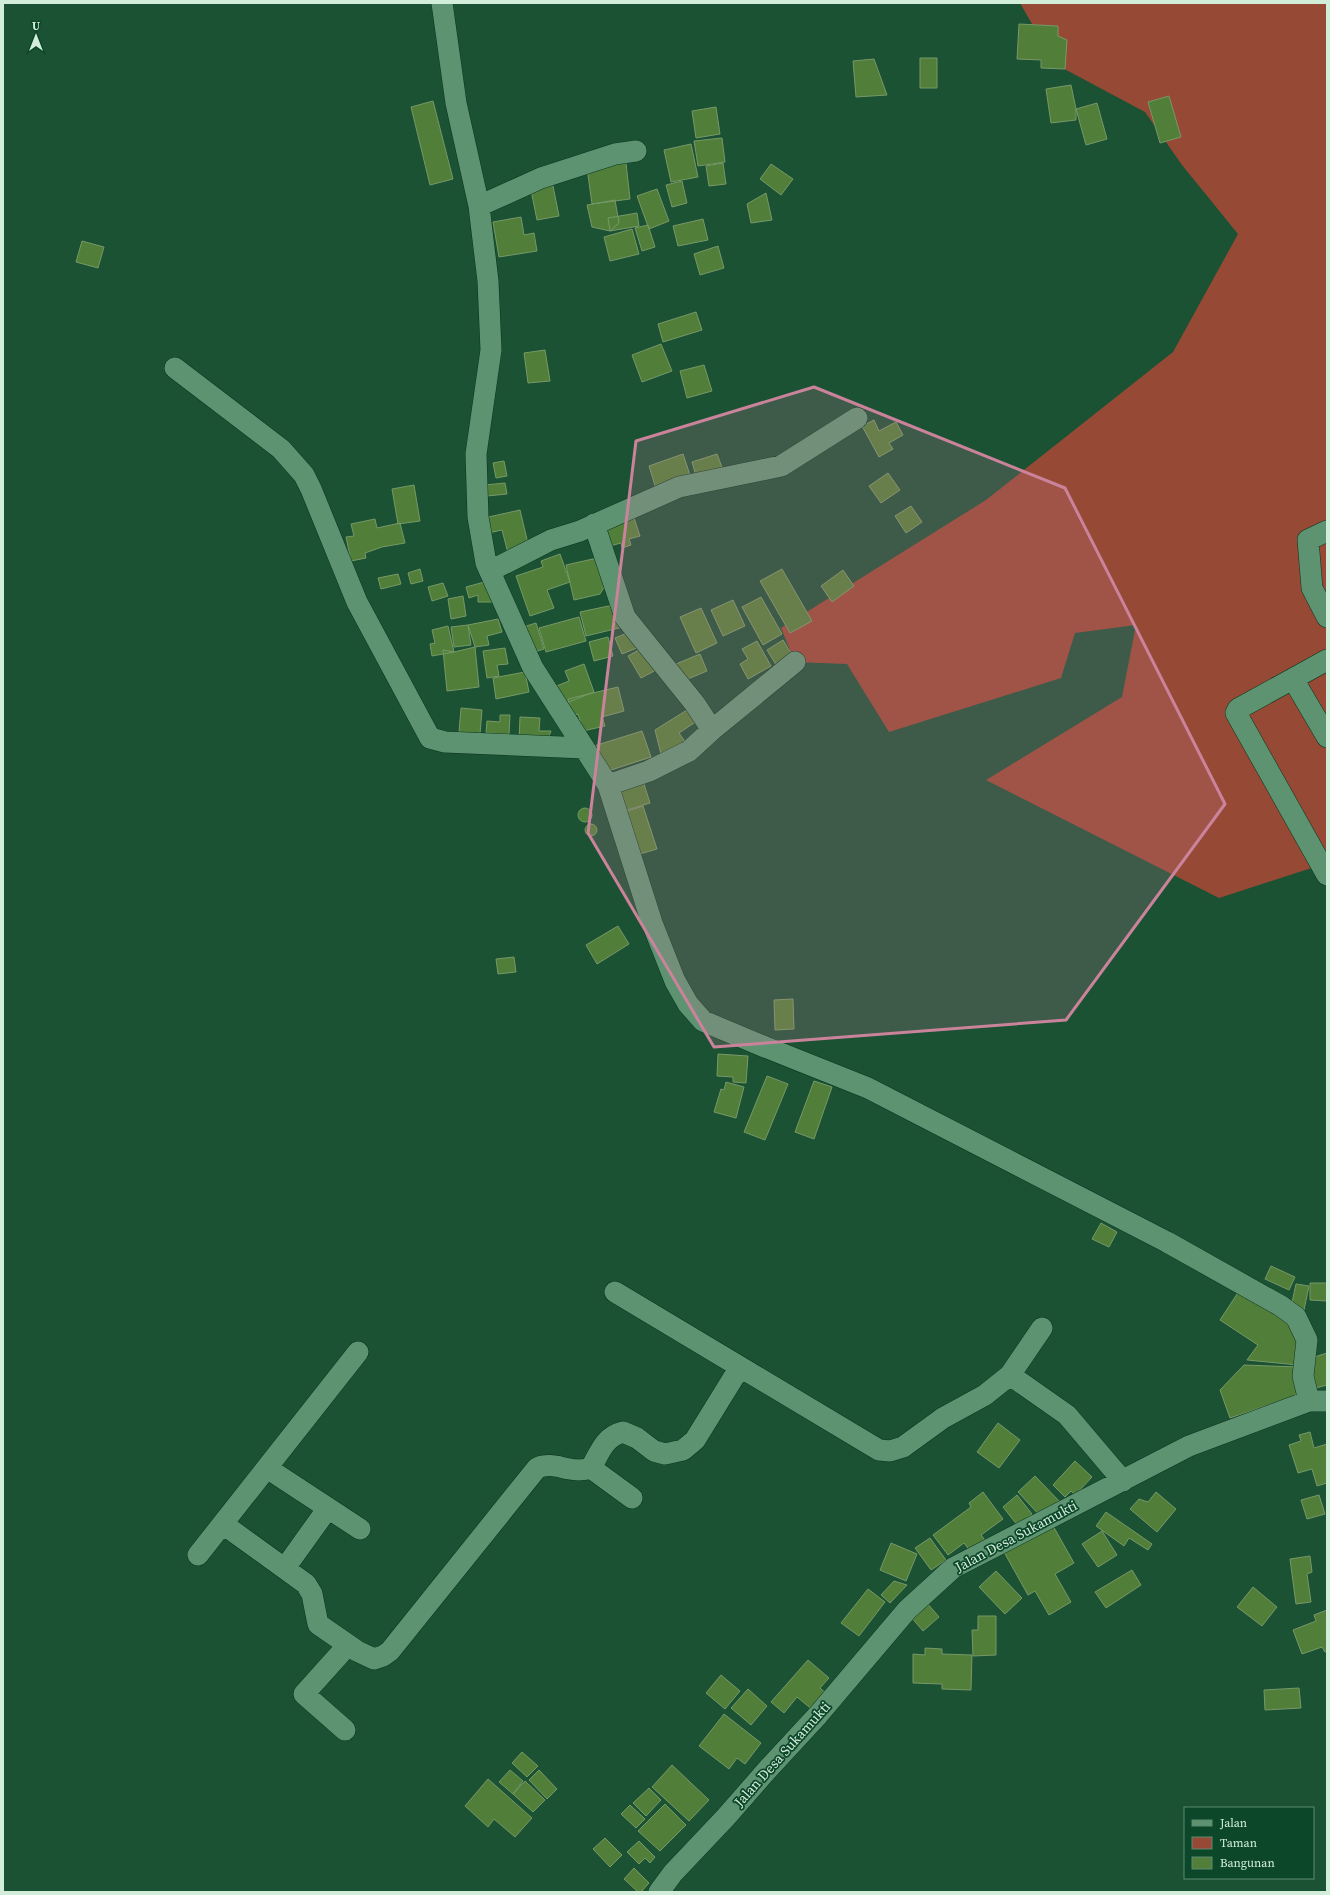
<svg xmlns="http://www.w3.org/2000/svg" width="1330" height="1895" font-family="'Source Serif 4',serif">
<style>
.green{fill:#964934}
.building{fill:#517f39;stroke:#779868}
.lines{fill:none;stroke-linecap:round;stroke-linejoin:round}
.minor-casing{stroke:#0a351f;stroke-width:22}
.minor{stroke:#5d9371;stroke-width:21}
.marked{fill:#ca839b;fill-opacity:0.2;stroke:#ca839b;stroke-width:3;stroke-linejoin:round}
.labels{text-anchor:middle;stroke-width:3.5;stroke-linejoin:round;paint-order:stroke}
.street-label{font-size:14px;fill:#d2eedb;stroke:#0d472a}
</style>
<rect width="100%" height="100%" fill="#1b5234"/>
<path class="green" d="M1020,3H1327V863L1219,898L986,780L1122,697L1136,625L1075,633L1061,678L889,732L847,664L795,662L781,628L986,500L1173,352L1238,234L1182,165L1145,112L1055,64Z"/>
<path class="building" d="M1019,24L1058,26V36L1067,40L1065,69L1041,68V60L1017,59Z
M920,58H937V88H920Z
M874,59L887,95L856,97L853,61Z
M1071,85L1076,109V120L1051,123L1046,89Z
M1169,96L1181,137L1160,143L1148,102Z
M433,101L453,179L430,185L411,107Z
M1097,103L1107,139L1086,145L1076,109Z
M716,107L720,134L696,138L692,111Z
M722,138L725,162L698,166L694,141Z
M691,144L698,177L671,182L664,150Z
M626,163L630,199L592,204L587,168Z
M723,163L726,184L709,186L706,166Z
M771,164L793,179L781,195L760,179Z
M552,181L559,216L537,220L530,185Z
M682,181L687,203L672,207L666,185Z
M657,189L669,221L649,229L637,196Z
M766,193L772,220L751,223L747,204Z
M615,200L619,223L610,231L592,227L587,205Z
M637,213L639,226L610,231L608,218Z
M521,217L524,235L534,233L537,251L499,257L493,222Z
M703,219L708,240L678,246L673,226Z
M648,225L655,247L642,251L635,228Z
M632,229L639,254L610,261L604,237Z
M82,241L104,247L98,268L76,262Z
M718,246L724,268L700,275L694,254Z
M696,312L702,330L663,342L658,324Z
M661,344L672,371L642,382L632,355Z
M545,350L550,381L528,383L524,353Z
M704,365L712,391L687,398L680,371Z
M874,420L879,431L896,422L903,435L889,443L893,449L879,457L862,426Z
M683,454L692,481L657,492L649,466Z
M717,454L723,470L697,479L692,462Z
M504,461L507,476L496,478L493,463Z
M888,473L900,490L881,503L869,486Z
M505,483L507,494L487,496L485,485Z
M414,485L420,521L398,524L392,489Z
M911,506L922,522L906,533L895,516Z
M520,510L529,548L508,553L502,530L488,533L484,518Z
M634,518L640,536L629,539L631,545L622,548L621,543L610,546L604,528Z
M375,519L377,528L400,523L405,543L382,547L365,553L366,558L351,561L346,537L354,536L351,524Z
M560,554L570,582L547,590L554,608L530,616L516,576L543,567L541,561Z
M606,556L611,576L600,594L574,600L566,565Z
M420,569L423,581L411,584L408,573Z
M782,569L812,621L790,633L760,581Z
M843,570L854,586L832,602L821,586Z
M398,574L401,584L381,589L378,578Z
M488,581L494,602H478V595L469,598L466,587Z
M443,583L448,596L432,601L428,587Z
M463,596L466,616L451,619L448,599Z
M761,597L782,634L763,645L742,607Z
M733,600L745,626L723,636L711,610Z
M618,604L623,627L586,636L580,612Z
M701,608L717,643L696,653L680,617Z
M579,617L586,641L546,652L539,628Z
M498,619L502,632L487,636L489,645L475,647L468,625Z
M536,623L544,649L528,654L520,628Z
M468,625L471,645L454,647L451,627Z
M448,626L454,652L432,656L430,644L435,643L432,630Z
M632,631L639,647L622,654L615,638Z
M608,637L613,656L594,661L589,642Z
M783,640L794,658L778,668L767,650Z
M757,641L771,666L748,679L740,664L748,659L742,649Z
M646,646L658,669L641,678L628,656Z
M475,647L479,687L447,691L443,650L454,652Z
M505,648L508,664L497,665L499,676L487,678L483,651Z
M700,654L707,671L683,681L676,664Z
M584,664L594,692L561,705L554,687L569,681L565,671Z
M525,672L529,692L496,699L493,678Z
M618,687L624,711L602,717L605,726L583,731L578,714L572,716L568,699Z
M695,705L703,717L679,733L686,743L662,758L655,730Z
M461,708L482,710L480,734L459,732Z
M500,715H510L509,734L486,733L487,721L500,722Z
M520,717L540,718L539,731H551L547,741H519Z
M642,731L651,757L608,771L594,746Z
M642,778L650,803L624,811L616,786Z
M643,806L657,849L633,856L619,814Z
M578 815a7 7 0 1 1 14 0a7 7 0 1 1-14 0Z
M585 830a6 6 0 1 1 12 0a6 6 0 1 1-12 0Z
M618,926L629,944L597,964L586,945Z
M514,957L516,972L498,974L496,959Z
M793,999L794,1029L775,1030L774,1000Z
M718,1054L748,1056L746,1083L733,1082V1077L717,1076Z
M767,1076L788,1084L765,1140L744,1132Z
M814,1081L832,1087L814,1139L795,1132Z
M726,1082L744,1087L736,1118L714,1112L721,1089L724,1090Z
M1101,1223L1117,1232L1109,1247L1092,1239Z
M1271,1266L1295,1277L1289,1290L1265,1279Z
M1310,1283H1327V1301L1310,1300Z
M1296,1284L1309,1286L1304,1310L1291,1307Z
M1243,1285L1304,1336L1298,1365L1247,1360L1258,1345L1220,1320Z
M1327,1353V1385L1316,1388L1308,1359Z
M1244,1365L1298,1367L1301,1394L1230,1418L1220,1390Z
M998,1423L1020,1440L999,1468L977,1452Z
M1310,1432L1314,1448L1327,1444V1483L1317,1486L1312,1469L1298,1473L1289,1445L1301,1441L1299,1435Z
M1075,1461L1092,1477L1075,1495L1071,1491L1065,1497L1053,1485Z
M1035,1476L1060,1502L1042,1518L1018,1492Z
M983,1492L1003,1519L981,1535L989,1545L974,1556L964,1543L948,1555L933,1535L971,1507L969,1503Z
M1156,1492L1176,1509L1157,1532L1130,1509L1139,1499L1148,1502Z
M1017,1495L1032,1514L1018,1526L1003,1507Z
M1319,1495L1325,1514L1307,1519L1301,1500Z
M1106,1512L1152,1544L1148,1550L1129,1538L1124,1546L1096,1526Z
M1052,1524L1074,1563L1055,1574L1071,1602L1049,1615L1035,1591L1028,1595L1004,1552Z
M1102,1531L1117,1555L1098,1567L1082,1544Z
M930,1538L946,1560L931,1570L915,1548Z
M891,1543L917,1554L906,1581L880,1570Z
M1310,1556L1312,1572L1307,1574L1311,1602L1296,1604L1290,1559Z
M1132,1570L1141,1585L1106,1608L1095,1592Z
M996,1571L1022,1598L1005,1614L979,1587Z
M894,1581L907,1585L890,1603L881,1595Z
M1253,1587L1277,1607L1262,1626L1237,1607Z
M868,1589L885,1602L859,1636L841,1623Z
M927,1603L939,1617L923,1631L911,1617Z
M1327,1610V1651L1325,1652L1322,1647L1302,1654L1293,1630L1316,1621L1314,1615Z
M978,1616H996V1655L973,1656L972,1630H978Z
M925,1648L942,1649V1654L972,1655L971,1690L942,1689V1684L913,1683V1654L925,1655Z
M808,1660L829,1678L820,1688L828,1695L814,1711L797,1697L784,1713L771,1702Z
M721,1675L740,1691L725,1709L706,1693Z
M1299,1688L1301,1708L1265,1710L1264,1690Z
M748,1689L767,1706L751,1725L731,1708Z
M724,1714L761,1743L745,1764L737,1758L729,1769L699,1746Z
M522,1752L538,1766L527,1777L512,1763Z
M672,1765L709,1800L689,1821L652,1787Z
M510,1770L523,1781L513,1794L499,1782Z
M539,1770L557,1789L547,1799L529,1780Z
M488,1779L532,1818L515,1837L494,1819L488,1827L465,1806Z
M525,1781L545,1800L533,1812L513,1794Z
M649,1788L661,1800L646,1816L633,1803Z
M665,1804L686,1825L660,1851L638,1831Z
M630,1805L645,1819L636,1828L621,1814Z
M605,1838L622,1855L610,1867L593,1849Z
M639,1841L655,1857L650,1863L645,1858L639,1864L627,1852Z
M634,1868L649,1883L641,1892H638L624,1879Z"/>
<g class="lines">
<defs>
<path id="minor" d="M442,3L456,103L479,206L488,281L491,350L476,454L478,517L486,563L533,668L608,785L652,923L675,981L688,1004L703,1021L765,1047L868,1088L1167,1242L1281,1306L1296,1317L1307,1340L1303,1376L1309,1401
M479,206L541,178L615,154L636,151
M175,368L281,449L304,475L311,489L357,602L430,738L445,742L584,748
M594,524L625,617L695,704L712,730
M1327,531L1308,540L1312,588L1327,617
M490,571L551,540L580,531L679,487L781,466L857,418
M1327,660L1238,709L1236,713L1327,875
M1293,679L1327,737
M608,785L649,771L689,751L712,730L795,662
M615,1292L879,1450L890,1451L903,1447L943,1418L985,1395L1010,1375L1067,1415L1123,1481
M1010,1375L1042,1328
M267,1468L360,1529
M591,1468L632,1498
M223,1524L306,1584L312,1594L318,1624L357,1651L374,1659L383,1656L390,1651L537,1468C555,1460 570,1475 591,1468C600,1452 604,1437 623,1432L637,1438L654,1451L665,1454L683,1450L695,1440L740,1367
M198,1555L358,1352
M285,1568L328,1508
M345,1730L304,1694L348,1645
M659,1892L673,1873L726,1817L768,1769L818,1715L907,1610L953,1568L1189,1446L1309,1401H1327"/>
</defs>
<use href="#minor" class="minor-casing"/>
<use href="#minor" class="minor"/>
</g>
<path class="marked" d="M814,387L1065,488L1225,804L1066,1020L714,1047L588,833L636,441Z"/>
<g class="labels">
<g class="street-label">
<text transform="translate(1016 1536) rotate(-28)" y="5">Jalan Desa Sukamukti</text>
<text transform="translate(782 1754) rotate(-48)" y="5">Jalan Desa Sukamukti</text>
</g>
</g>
<rect width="1330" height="1895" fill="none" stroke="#d2eedb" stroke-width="8"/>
<rect x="1184" y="1807" width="130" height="72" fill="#0d472a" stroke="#5c8a71"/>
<rect x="1192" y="1820" width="20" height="6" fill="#5d9371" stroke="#5c8a71"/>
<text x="1220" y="1827" font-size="12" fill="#d2eedb">Jalan</text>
<rect x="1192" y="1837" width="20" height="12" fill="#964934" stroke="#5c8a71"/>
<text x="1220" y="1847" font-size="12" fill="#d2eedb">Taman</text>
<rect x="1192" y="1857" width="20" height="12" fill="#517f39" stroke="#5c8a71"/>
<text x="1220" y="1867" font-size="12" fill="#d2eedb">Bangunan</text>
<g transform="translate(36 36)" stroke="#0d472a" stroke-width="3" paint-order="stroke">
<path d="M0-3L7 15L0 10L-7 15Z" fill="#d2eedb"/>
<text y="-6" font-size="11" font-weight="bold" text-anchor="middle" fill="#d2eedb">U</text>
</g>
</svg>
